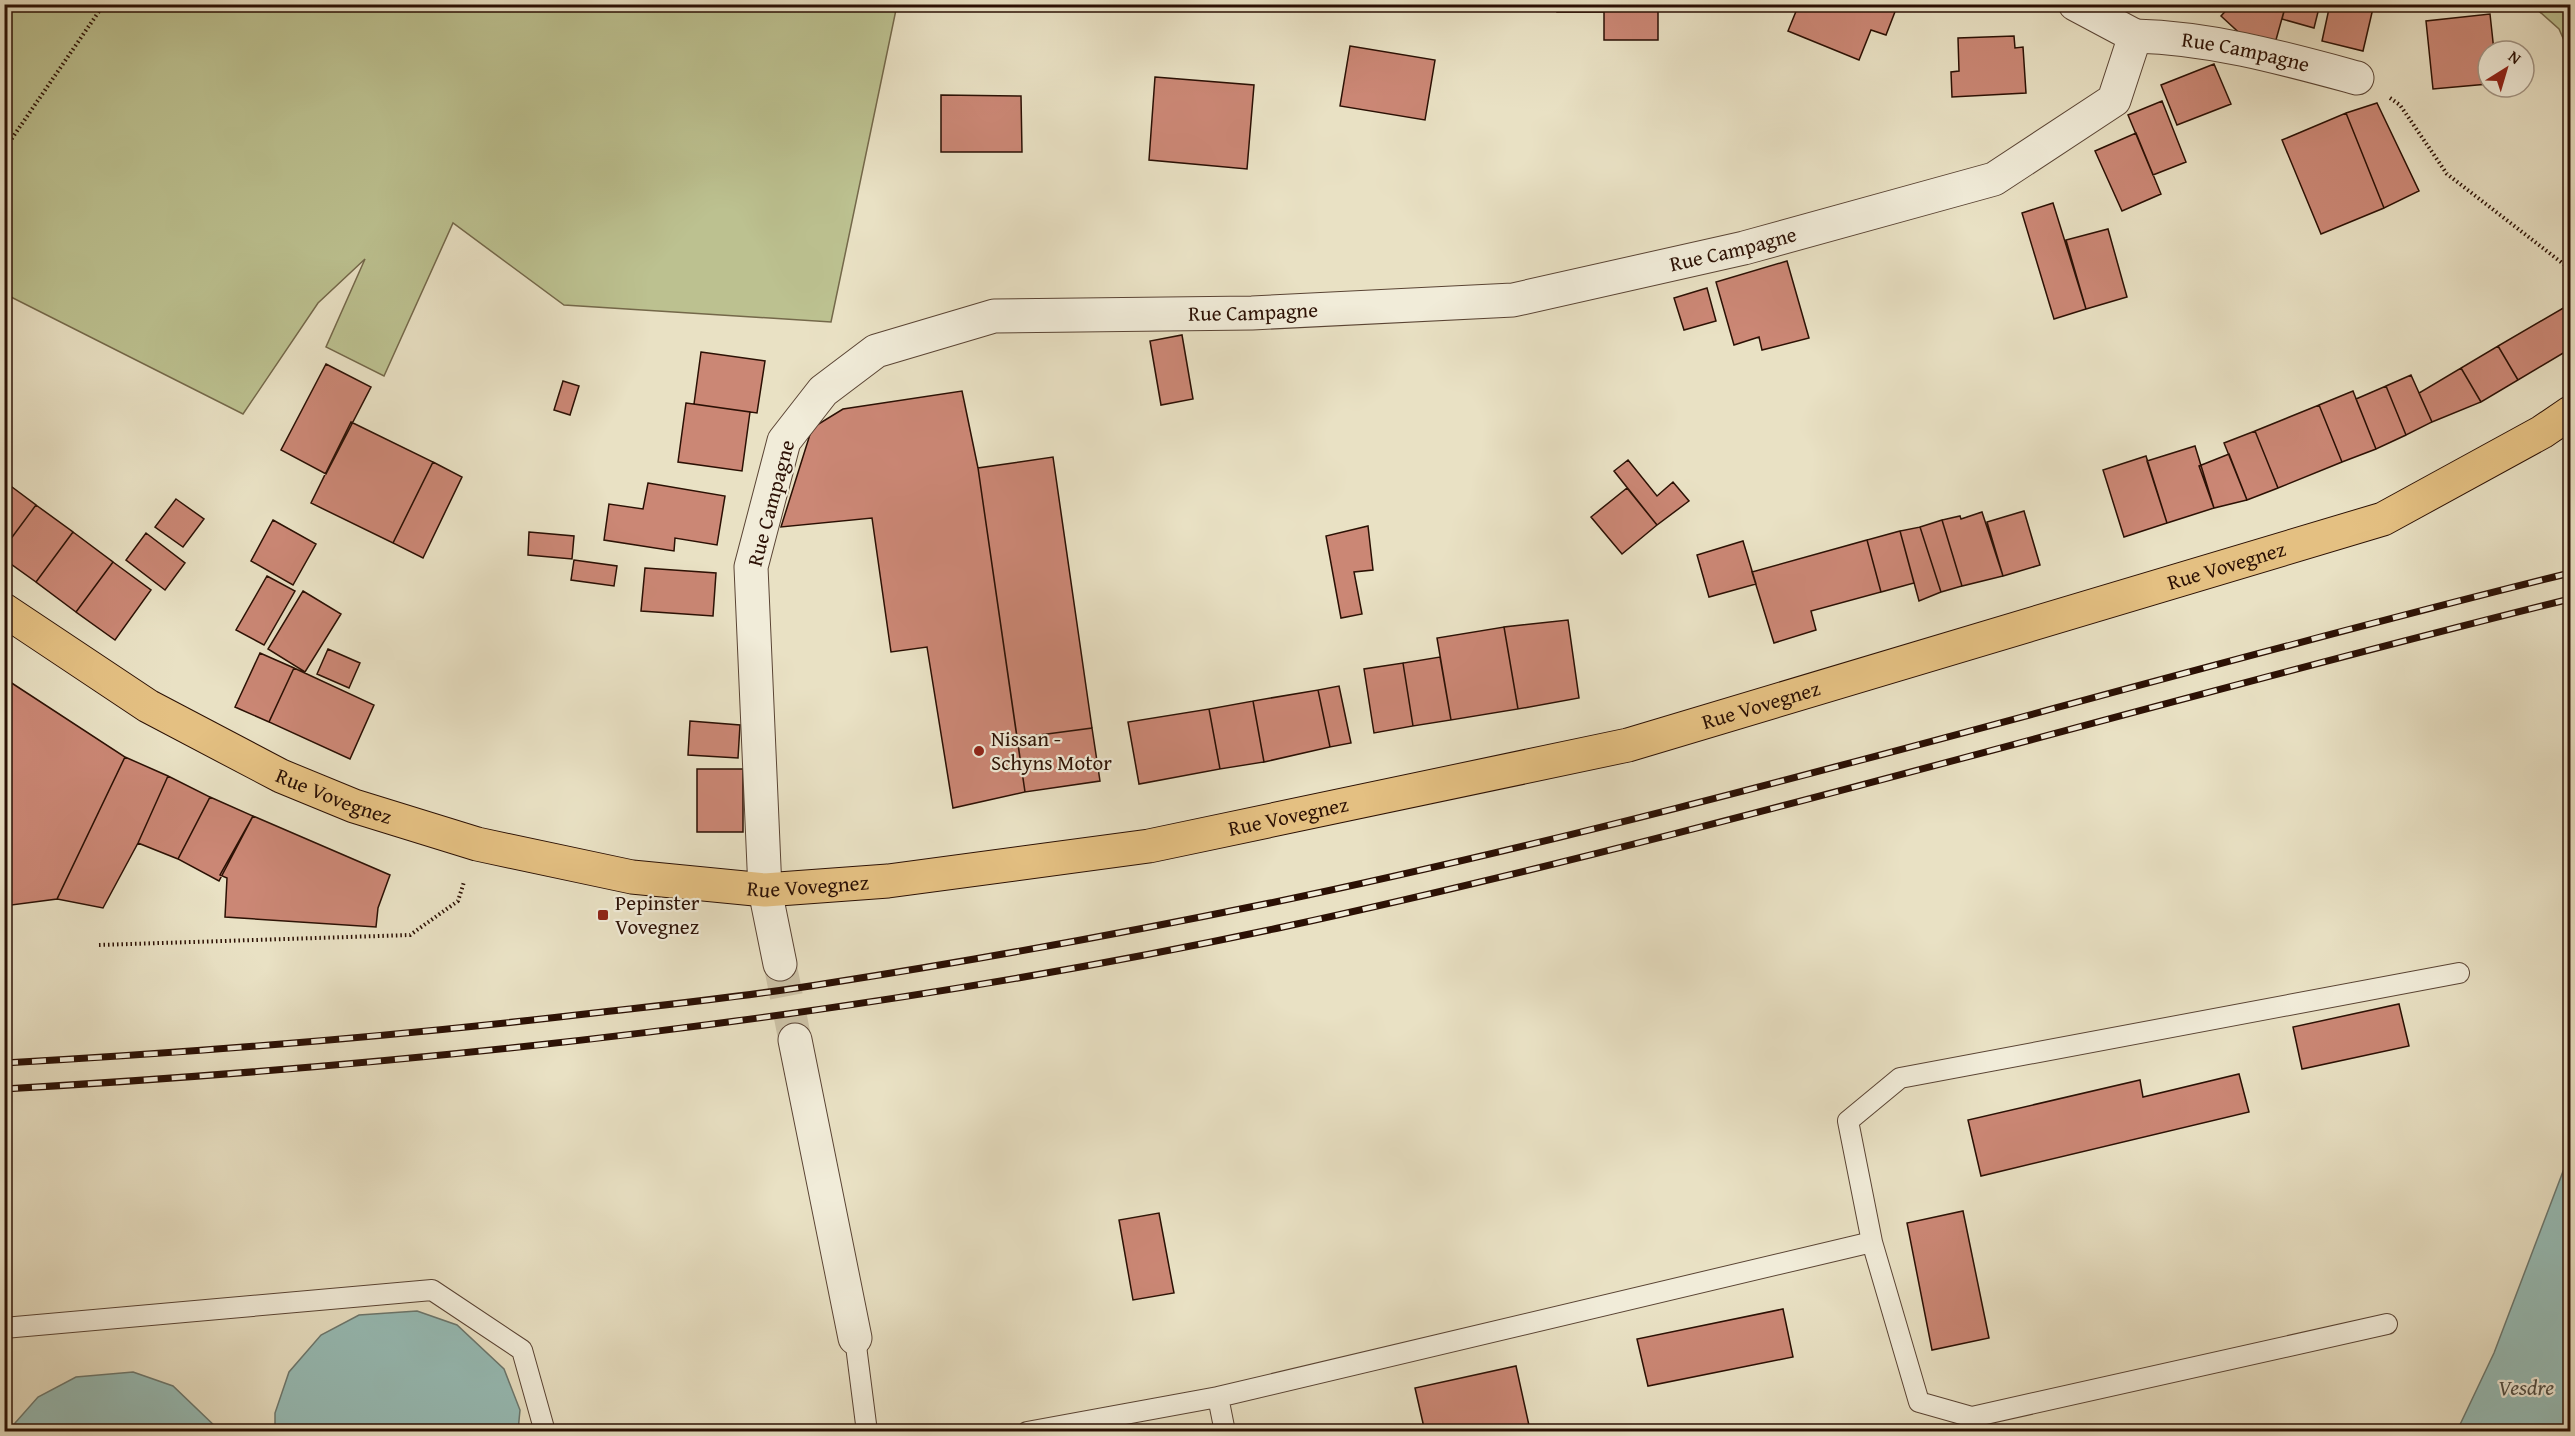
<svg xmlns="http://www.w3.org/2000/svg" width="2575" height="1436" font-family="'Gentium Book Plus',serif">
<style>
.green{fill:#bcc190;stroke:#74684a;stroke-width:1.5}
.water{fill:#97bdb7;stroke:#6c786f;stroke-width:1.5}
.building{fill:#cb8775;stroke:#2b1004;stroke-width:1.5}
.lines{fill:none;stroke-linecap:round;stroke-linejoin:round}
.street-tunnel{stroke:#ccc2a7;stroke-width:33;stroke-dasharray:33 16;stroke-linecap:butt}
.lane-casing{stroke:#5a4434;stroke-width:22}
.street-casing{stroke:#5a4434;stroke-width:35}
.primary-casing{stroke:#2b1004;stroke-width:35}
.path{stroke:#2b1004;stroke-width:4;stroke-dasharray:1.5 3;stroke-linecap:butt}
.lane{stroke:#f1ecd9;stroke-width:20}
.street{stroke:#f1ecd9;stroke-width:33}
.primary{stroke:#e4c082;stroke-width:33}
.rail-casing{stroke:#2b1004;stroke-width:7}
.rail{stroke:#f1ecd9;stroke-width:4.5;stroke-dasharray:14;stroke-linecap:butt}
.poi-dot{fill:#8f2418;stroke:#f1ecd9;stroke-width:2}
.labels{text-anchor:middle;stroke-width:4.5;stroke-linejoin:round;paint-order:stroke}
.street-label{font-size:21px;fill:#2b1004;stroke:#f1ecd9}
.poi-label{font-size:21px;fill:#2b1004;stroke:#f1ecd9;text-anchor:start}
.water-label{font-size:22px;font-style:italic;fill:#514d43;stroke:#f1ecd9}
</style>
<rect width="100%" height="100%" fill="#e9e1c4"/>
<filter id="stains"><feTurbulence type="fractalNoise" baseFrequency=".00333" numOctaves="4"/><feColorMatrix values="0 0 0 0 .2 0 0 0 0 .09 0 0 0 0 .02 0 0 0 .5 -.17"/></filter>
<radialGradient id="worn" r=".72"><stop offset=".6" stop-color="#630" stop-opacity="0"/><stop offset="1" stop-color="#630" stop-opacity=".3"/></radialGradient>
<path class="green" d="M5,4H897V5L831,322L564,305L453,223L384,376L326,347L365,259L318,303L243,414L5,294Z
M2532,5H2570V54L2559,29Z"/>
<path class="water" d="M2570,1153V1431H2457L2494,1353Z
M417,1311L457,1325L504,1369L520,1410L518,1431H275V1413L289,1372L321,1335L359,1315Z
M133,1372L173,1386L220,1431H8L38,1397L76,1377Z"/>
<path class="building" d="M1557,4H1658V40H1604V12H1557Z
M1799,4H1898L1886,35L1871,30L1859,60L1788,31Z
M2232,4H2286L2274,47L2246,39L2221,16Z
M2286,4H2320L2314,28L2282,19Z
M2330,4H2374L2363,51L2322,41Z
M2490,14L2494,51H2488V84L2433,89L2426,21Z
M2014,36L2015,48L2023,47L2026,93L1952,97L1951,72L1959,71L1958,38Z
M1350,46L1435,60L1425,120L1340,106Z
M2214,64L2231,104L2177,125L2161,85Z
M1155,77L1254,85L1247,169L1149,160Z
M941,95L1021,96L1022,152H941Z
M2162,101L2186,162L2153,175L2128,115Z
M2377,103L2419,191L2384,208L2346,113Z
M2346,113L2384,208L2321,234L2282,140Z
M2136,133L2161,194L2122,211L2095,151Z
M2053,203L2086,309L2054,319L2022,213Z
M2108,229L2127,297L2086,309L2066,240Z
M1787,261L1809,338L1762,350L1759,337L1734,345L1716,282Z
M1707,288L1716,321L1684,330L1674,298Z
M2565,307L2570,316V349L2518,380L2498,346Z
M1182,335L1193,399L1161,405L1150,341Z
M2498,346L2518,380L2481,402L2461,368Z
M701,352L765,361L757,413L694,404Z
M326,364L371,387L326,474L281,450Z
M2461,368L2481,402L2432,422L2419,393Z
M2411,375L2432,422L2406,435L2386,386Z
M563,381L579,386L570,415L554,410Z
M2386,386L2406,435L2376,449L2356,399Z
M962,391L978,468L1025,792L953,808L927,647L891,652L872,518L781,527L812,428L843,409Z
M2353,391L2376,449L2342,462L2319,405Z
M686,403L750,412L742,471L678,462Z
M2319,405L2342,462L2278,488L2255,431Z
M351,422L433,462L393,543L311,503Z
M2255,431L2278,488L2247,500L2224,443Z
M2195,446L2214,508L2167,523L2147,461Z
M2229,454L2247,500L2214,508L2199,466Z
M2146,456L2167,523L2124,537L2103,470Z
M1053,457L1092,728L1017,738L978,468Z
M1628,460L1657,496L1673,482L1689,501L1657,525L1614,471Z
M433,462L462,477L423,558L393,543Z
M4,481L36,505L4,548Z
M648,483L725,496L717,545L675,538L674,551L604,540L609,504L643,509Z
M1627,488L1657,525L1622,554L1591,517Z
M176,499L204,519L183,547L155,527Z
M36,505L73,532L36,582L4,559V548Z
M2024,511L2040,565L2003,576L1987,522Z
M1982,512L2003,576L1962,586L1942,520L1960,516L1961,519Z
M273,520L316,544L293,585L251,561Z
M1942,520L1962,586L1941,592L1920,527Z
M1368,526L1373,570L1354,572L1362,614L1341,618L1326,536Z
M1920,527L1941,592L1919,601L1900,531Z
M1900,531L1914,583L1881,592L1867,540Z
M73,532L113,562L76,612L36,582Z
M529,532L574,536L572,559L528,555Z
M146,533L185,563L165,590L126,560Z
M1867,540L1881,592L1811,611L1816,630L1774,643L1752,572Z
M1743,541L1756,584L1709,597L1697,555Z
M574,560L617,566L614,586L571,580Z
M113,562L151,590L115,640L76,612Z
M645,568L716,573L713,616L641,611Z
M267,576L295,591L264,645L236,630Z
M303,591L341,614L305,672L268,649Z
M1568,620L1579,698L1518,709L1504,627Z
M1504,627L1518,709L1451,720L1437,638Z
M328,649L360,663L349,688L317,674Z
M260,653L294,668L269,722L235,707Z
M1440,657L1451,720L1413,726L1403,663Z
M1403,663L1413,726L1374,733L1364,669Z
M294,668L374,705L350,759L269,722Z
M4,678L125,757L57,899L4,906Z
M1339,686L1351,743L1330,747L1318,690Z
M1318,690L1330,747L1264,762L1253,701Z
M1253,701L1264,762L1220,769L1209,709Z
M1209,709L1220,769L1139,784L1128,722Z
M690,721L740,725L738,758L688,755Z
M1092,728L1100,781L1025,792L1017,738Z
M125,757L168,776L138,843L103,908L57,899Z
M697,769H743V832H697Z
M168,776L210,797L178,859L138,843Z
M210,797L253,816L219,881L178,859Z
M253,816L390,875L378,908L376,927L225,917L227,878L220,875Z
M2399,1004L2409,1046L2302,1069L2293,1027Z
M2239,1074L2249,1112L1981,1176L1968,1120L2140,1080L2143,1097Z
M1963,1211L1989,1338L1932,1350L1907,1223Z
M1159,1213L1174,1293L1133,1300L1119,1220Z
M1783,1309L1793,1357L1648,1386L1637,1339Z
M1516,1366L1530,1430L1425,1432L1415,1388Z"/>
<g class="lines">
<path class="street-tunnel" d="M780,964L795,1040"/>
<defs>
<path id="lane" d="M1872,1242L1919,1402L1972,1417L2387,1324
M4,1328L432,1290L522,1350L545,1432
M855,1338L867,1432
M1218,1397L1872,1242L1848,1121L1900,1078L2459,973
M1027,1432L1218,1397L1225,1432"/>
<g id="street">
<path id="s1" d="M2135,36C2212,38 2283,58 2357,78"/>
<path id="s2" d="M780,964L765,890L751,567L784,441L823,391L876,351L994,316L1252,313L1513,300L1744,248L1994,179L2114,100L2135,36L2075,4"/>
<path d="M795,1040L855,1338"/>
</g>
<g id="primary">
<path id="s3" d="M4,610L148,706L281,776L354,806L477,844L632,877L765,890L888,881L1149,846L1628,745L2383,519L2542,432L2570,413"/>
</g>
</defs>
<use href="#lane" class="lane-casing"/>
<use href="#street" class="street-casing"/>
<use href="#primary" class="primary-casing"/>
<path class="path" d="M2390,98L2400,105L2447,174L2570,269
M4,150L104,4
M99,945L410,935L458,901L464,882"/>
<use href="#lane" class="lane"/>
<use href="#street" class="street"/>
<use href="#primary" class="primary"/>
<defs>
<path id="rail" d="M4,1063C202,1052 398,1036 594,1013C673,1004 751,996 829,983C977,960 1124,933 1270,903C1708,812 2136,680 2570,573
M4,1089C434,1064 862,1017 1283,927C1716,833 2140,705 2570,599"/>
</defs>
<use href="#rail" class="rail-casing"/>
<use href="#rail" class="rail"/>
</g>
<g class="poi-dot">
<circle cx="979" cy="751" r="6"/>
<rect x="597" y="909" width="12" height="12" rx="3"/>
</g>
<g class="labels">
<g class="street-label">
<text dy="7" stroke="none"><textPath href="#s1" startOffset="112">Rue Campagne</textPath></text>
<text dy="7" stroke="none"><textPath href="#s2" startOffset="1527">Rue Campagne</textPath></text>
<text dy="7" stroke="none"><textPath href="#s2" startOffset="1041">Rue Campagne</textPath></text>
<text transform="translate(771 503) rotate(-75)" y="7">Rue Campagne</text>
<text dy="7" stroke="none"><textPath href="#s3" startOffset="2324">Rue Vovegnez</textPath></text>
<text dy="7" stroke="none"><textPath href="#s3" startOffset="1838">Rue Vovegnez</textPath></text>
<text dy="7" stroke="none"><textPath href="#s3" startOffset="380">Rue Vovegnez</textPath></text>
<text dy="7" stroke="none"><textPath href="#s3" startOffset="1352">Rue Vovegnez</textPath></text>
<text dy="7" stroke="none"><textPath href="#s3" startOffset="866">Rue Vovegnez</textPath></text>
</g>
<g class="poi-label">
<text x="991" y="746">Nissan -<tspan x="991" dy="24">Schyns Motor</tspan></text>
<text x="615" y="910">Pepinster<tspan x="615" dy="24">Vovegnez</tspan></text>
</g>
<g class="water-label">
<text x="2526" y="1395">Vesdre</text>
</g>
</g>
<rect width="2575" height="1436" fill="none" stroke="#e9e1c4" stroke-width="24"/>
<rect x="6" y="6" width="2563" height="1424" fill="none" stroke="#2b1004" stroke-width="3"/>
<rect x="12" y="12" width="2551" height="1412" fill="none" stroke="#2b1004" stroke-width="1.5"/>
<g transform="translate(2506 69) rotate(37)"><circle r="28" fill="#f1ecd9" stroke="#a29484" stroke-width="1.5"/>
<path d="M0-4.5L10 22L0 15L-10 22Z" fill="#8f2418"/>
<text y="-9" font-size="16" font-weight="bold" text-anchor="middle" fill="#2b1004">N</text>
</g>
<rect width="100%" height="100%" filter="url(#stains)"/>
<rect width="100%" height="100%" fill="url(#worn)"/>
</svg>
